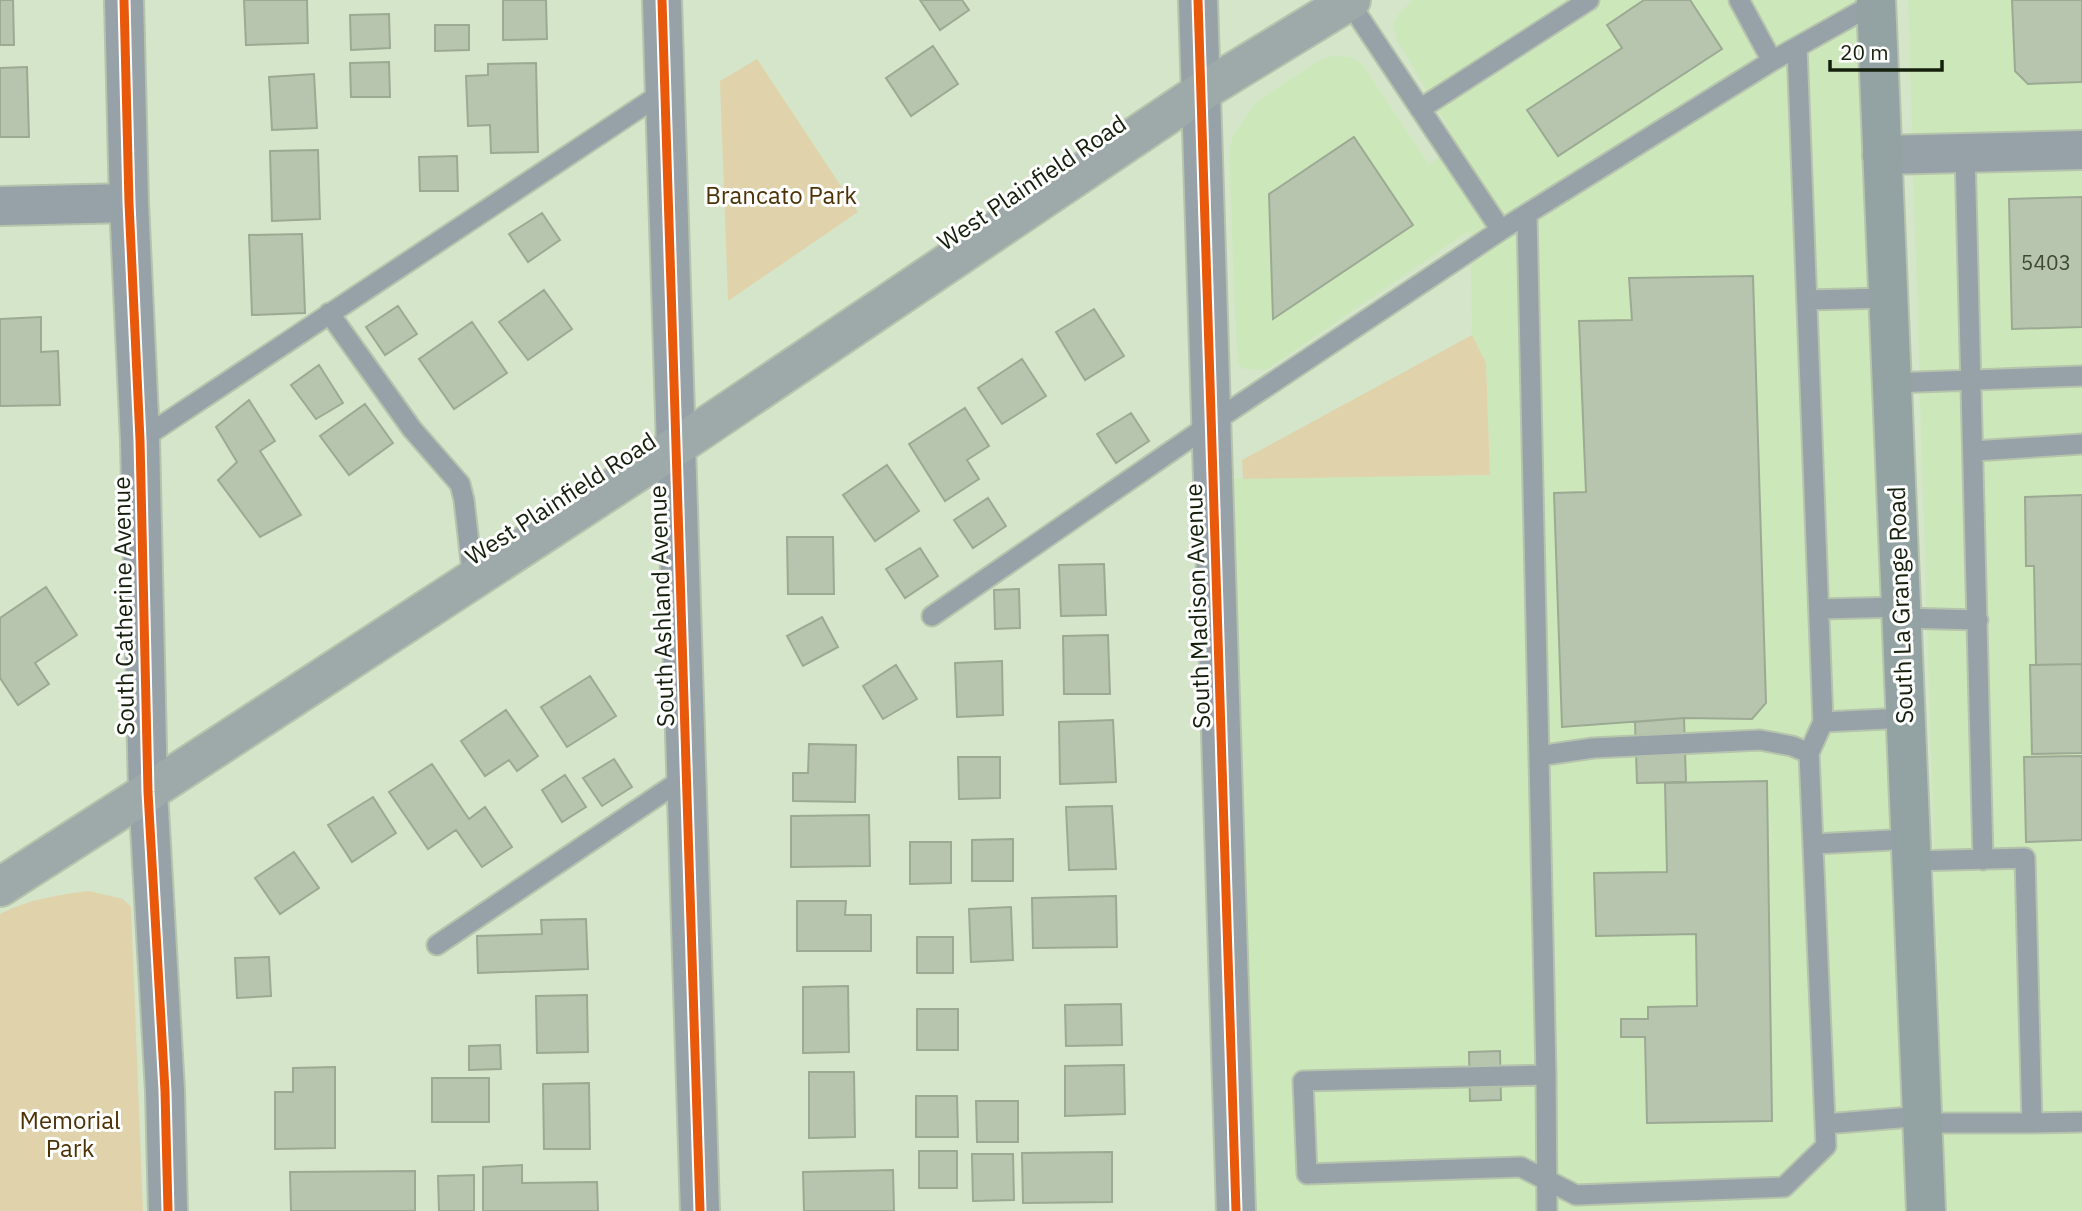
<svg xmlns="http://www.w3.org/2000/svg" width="2082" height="1211" font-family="'IBM Plex Sans',sans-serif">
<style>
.built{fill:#cce8ba}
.green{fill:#e0d3ac}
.building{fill:#b7c5af;stroke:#9ca993;stroke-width:2}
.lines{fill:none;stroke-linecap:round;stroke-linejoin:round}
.lane-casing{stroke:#b6c3ad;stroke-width:23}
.street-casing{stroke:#b6c3ad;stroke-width:42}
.secondary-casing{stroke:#b6c3ad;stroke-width:42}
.primary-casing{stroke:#b6c3ad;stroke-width:42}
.lane{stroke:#96a1a8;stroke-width:19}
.street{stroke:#96a1a8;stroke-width:38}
.secondary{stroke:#9daaa9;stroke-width:38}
.primary{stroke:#93a2a2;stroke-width:38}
.cycleway-casing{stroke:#fff;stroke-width:13}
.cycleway{stroke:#e8590c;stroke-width:9}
.labels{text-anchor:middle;stroke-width:6;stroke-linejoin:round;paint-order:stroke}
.number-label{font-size:21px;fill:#3d4935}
.street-label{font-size:24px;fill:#14200c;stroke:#fff}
.park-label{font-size:24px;fill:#4d3206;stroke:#fff}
</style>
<rect width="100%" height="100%" fill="#d4e5c9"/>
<path class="built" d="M1412,0H1863L1917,1211H1248L1221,479L1490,475L1486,363L1472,335L1470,230L1266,370L1244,369L1239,365L1237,358L1229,151L1233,136L1256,102L1320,60L1333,56L1349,57L1362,64L1429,165L1457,143L1396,38L1393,25L1398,15Z
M1908,0H2082V1211H1945Z"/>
<path class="green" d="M757,59L858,212L728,301L720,81Z
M1472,335L1486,363L1490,475L1243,479L1242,460Z
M89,891L123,899L131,907L143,1211H0V914C26,900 61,894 89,891Z"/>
<path class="building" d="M0,0H13L14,45H0Z
M244,0H307L308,43L246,45Z
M503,0H546L547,39L503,40Z
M920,0H962L969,10L940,30Z
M1644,0H1690L1722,49L1558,156L1527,110L1622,48L1607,25Z
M2012,0H2082V82L2028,84L2015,71Z
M389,14L390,48L351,50L350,15Z
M435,25H469V50L435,51Z
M933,46L958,84L911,116L886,78Z
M389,62L390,97H351L350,63Z
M536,63L538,152L491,153L490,125L468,126L466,76L488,75V64Z
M27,67L29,137H0V68Z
M314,74L317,128L272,130L269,77Z
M1354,137L1413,225L1273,319L1269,194Z
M318,150L320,219L272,221L270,151Z
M457,156L458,191H420L419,157Z
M2082,197V327L2012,329L2009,199Z
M542,213L560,240L528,262L509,234Z
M302,234L305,313L252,315L249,235Z
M1753,276L1766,703L1752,719L1684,718L1562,727L1554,493L1586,492L1579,321L1632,320L1629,278Z
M544,290L572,329L528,360L499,322Z
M398,306L417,334L385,355L366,327Z
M1094,309L1124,356L1085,380L1056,332Z
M41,317V352L58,351L60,405L0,406V319Z
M472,322L507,373L454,409L419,359Z
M1022,359L1046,396L1002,424L978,388Z
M319,365L343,403L316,419L291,385Z
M249,400L275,441L260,451L301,515L260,537L218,480L237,462L216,427Z
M365,404L393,443L349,475L320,436Z
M965,408L989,446L967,460L979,479L945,501L909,444Z
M1131,413L1149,441L1116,463L1097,434Z
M887,465L919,511L875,541L843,495Z
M2082,495V664L2036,665L2034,566H2026L2025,497Z
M988,498L1006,526L973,548L954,520Z
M787,537H833L834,594H788Z
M920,548L938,576L905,598L886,569Z
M1104,564L1106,615L1061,616L1059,565Z
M46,587L77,635L35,663L49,684L18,705L0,678V618Z
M1019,589L1020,628L995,629L994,590Z
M822,617L838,647L803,666L787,636Z
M1108,635L1110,694H1064L1063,636Z
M1002,661L1003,715L957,717L955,663Z
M2082,664V753L2032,754L2030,665Z
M896,665L917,699L883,719L863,686Z
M590,676L616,716L567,747L541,707Z
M506,710L538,756L517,771L509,760L485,776L461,741Z
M1684,718L1686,782L1637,783L1635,722Z
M1113,720L1116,782L1060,784L1059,722Z
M809,744L856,745L855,802L793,801V773H808Z
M2082,756V840L2026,842L2024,757Z
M958,757H1000V798L959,799Z
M614,759L632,787L602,806L583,778Z
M432,764L469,819L485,807L512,847L482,867L456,830L428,849L389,792Z
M565,775L586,807L562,822L542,790Z
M1767,781L1772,1121L1647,1123L1645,1037H1621V1019H1648V1007L1697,1006L1696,934L1596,936L1594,873L1667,872L1665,783Z
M373,797L396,833L352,862L328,825Z
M1112,806L1116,869L1069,870L1066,807Z
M869,815L870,866L791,867V816Z
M1013,839V881H972V840Z
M910,842H951V883L910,884Z
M294,852L319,888L280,914L255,878Z
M1116,896L1117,947L1033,948L1032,898Z
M797,901H846L845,915H871V951H797Z
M1011,907L1013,960L971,962L969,909Z
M586,919L588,969L478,973L477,936L542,934L541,920Z
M917,937H953V973H917Z
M269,957L271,996L237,998L235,958Z
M848,986L849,1052L803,1053V987Z
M587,995L588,1052L537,1053L536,996Z
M1121,1004L1122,1045L1066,1046L1065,1005Z
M917,1009H958V1050H917Z
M500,1045L501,1069L469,1070V1046Z
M1500,1051L1501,1100L1470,1101L1469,1052Z
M1124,1065L1125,1114L1065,1116V1066Z
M335,1067V1148L275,1149V1092H293V1068Z
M809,1072H854L855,1137L809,1138Z
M432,1078H489V1122H432Z
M589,1083L590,1149H544L543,1084Z
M916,1096H957L958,1137H916Z
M976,1101H1018V1142H977Z
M919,1151H957V1188H919Z
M1112,1152V1202L1023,1203L1022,1153Z
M972,1154H1013L1014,1200L973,1201Z
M522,1165V1183L597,1182L598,1211H483V1167Z
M893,1170L894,1211H804L803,1172Z
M415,1171V1211H291L290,1172Z
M474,1175V1211H439L438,1176Z"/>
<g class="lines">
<defs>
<path id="lane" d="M1739,0L1772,61
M1349,2L1501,230
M1420,109L1589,0
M1965,153L1983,860
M1527,216L1546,1075L1547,1211
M1807,300L1888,298
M329,313L412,429L460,484L464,500L473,579
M1892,383L2082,376
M140,440L665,91
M1974,451L2082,444
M1819,609L1902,607
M932,616L1212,423L1501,230L1772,61L1879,1
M1902,618L1978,620
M1823,722L1906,718
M1539,756L1593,748L1760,740L1792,746L1809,753
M1813,844L1911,839
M1913,861L2025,858L2032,1123H1923
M437,945L687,776
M1546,1075L1303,1081L1307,1174L1521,1167L1576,1195L1784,1187L1826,1146L1809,753L1823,722L1797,47
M2032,1123L2082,1122
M1825,1124L1923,1116"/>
<path id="street" d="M124,0L129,203L140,440L148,792L165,1091L168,1211
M662,0L700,1211
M1198,0L1236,1211
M1882,155L2082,150
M0,206L129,203"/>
<path id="secondary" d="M0,887L148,792L677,446L1201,92L1351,0"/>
<path id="primary" d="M1876,0L1926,1211"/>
</defs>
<use href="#lane" class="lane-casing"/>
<use href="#street" class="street-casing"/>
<use href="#secondary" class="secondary-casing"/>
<use href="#primary" class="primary-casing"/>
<use href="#lane" class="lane"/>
<use href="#street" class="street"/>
<use href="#secondary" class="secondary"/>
<use href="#primary" class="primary"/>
<defs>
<path id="cycleway" d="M124,0L129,203L140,440L148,792L165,1091L168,1211
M662,0L700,1211
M1198,0L1236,1211"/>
</defs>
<use href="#cycleway" class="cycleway-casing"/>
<use href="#cycleway" class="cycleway"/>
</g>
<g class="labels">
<g class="number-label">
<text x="2046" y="270">5403</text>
</g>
<g class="street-label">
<text transform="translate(1032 183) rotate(-34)" y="8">West Plainfield Road</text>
<text transform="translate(561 499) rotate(-33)" y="8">West Plainfield Road</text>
<text transform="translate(1901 605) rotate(-92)" y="8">South La Grange Road</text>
<text transform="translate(124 606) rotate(-91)" y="8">South Catherine Avenue</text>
<text transform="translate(662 606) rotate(-92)" y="8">South Ashland Avenue</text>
<text transform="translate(1198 606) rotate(-92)" y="8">South Madison Avenue</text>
</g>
<g class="park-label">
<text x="781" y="204">Brancato Park</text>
<text x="70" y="1129">Memorial<tspan x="70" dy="28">Park</tspan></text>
</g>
</g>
<path d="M1830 60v10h112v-10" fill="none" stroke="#14200c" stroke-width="3.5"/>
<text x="1840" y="60" font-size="21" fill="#14200c" stroke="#ffffff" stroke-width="5" paint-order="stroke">20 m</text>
</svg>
